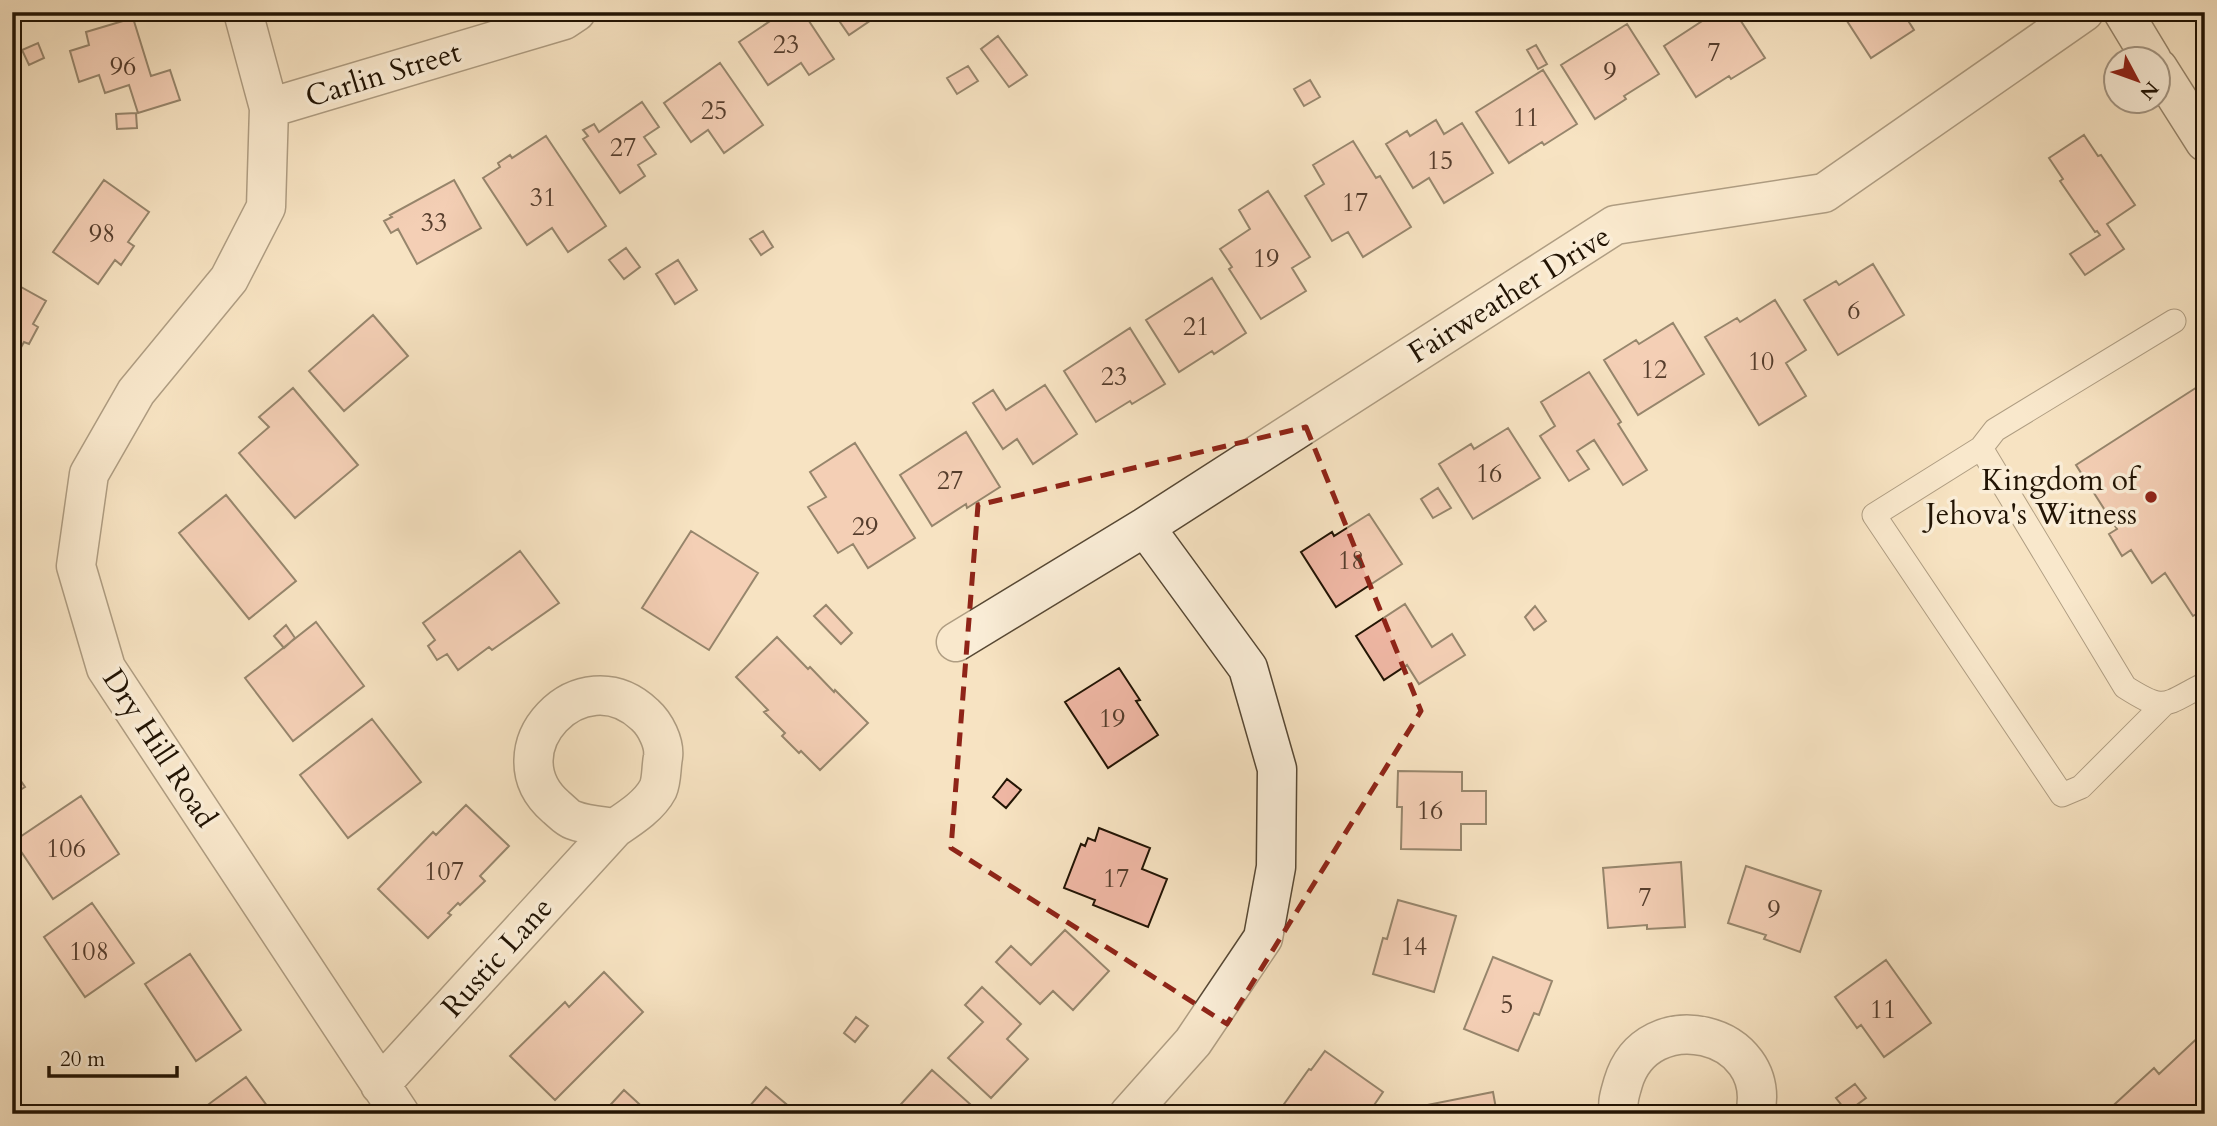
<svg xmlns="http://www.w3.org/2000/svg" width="2217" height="1126" font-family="Cardo,serif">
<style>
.building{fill:#efb7a4;stroke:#221404;stroke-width:2}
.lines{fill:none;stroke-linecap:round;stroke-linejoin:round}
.lane-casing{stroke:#574834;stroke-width:25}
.street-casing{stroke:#574834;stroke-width:41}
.secondary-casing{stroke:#221404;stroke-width:41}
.lane{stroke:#faedd7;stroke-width:23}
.street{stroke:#faedd7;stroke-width:38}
.secondary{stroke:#faedd7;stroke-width:38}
.marked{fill:none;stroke:#8f2418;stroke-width:5;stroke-dasharray:14 9;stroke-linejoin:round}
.poi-dot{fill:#8f2418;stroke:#faedd7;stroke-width:2.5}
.labels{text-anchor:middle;stroke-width:7;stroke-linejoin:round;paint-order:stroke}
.number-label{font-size:26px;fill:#553d2c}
.street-label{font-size:30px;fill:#221404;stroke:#faedd7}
.poi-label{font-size:30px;fill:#221404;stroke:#faedd7;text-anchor:end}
</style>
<rect width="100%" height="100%" fill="#f7e3c2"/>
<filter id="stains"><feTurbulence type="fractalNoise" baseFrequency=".00286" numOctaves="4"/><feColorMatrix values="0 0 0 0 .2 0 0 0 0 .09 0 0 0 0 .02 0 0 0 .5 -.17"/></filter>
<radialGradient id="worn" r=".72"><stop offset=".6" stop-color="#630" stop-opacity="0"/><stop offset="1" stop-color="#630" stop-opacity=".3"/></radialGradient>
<path class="building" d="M777,12H803L834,59L809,75L801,63L768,85L739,42L779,15Z
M833,12H883L849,35Z
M1716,12H1735L1765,58L1731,79L1729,76L1696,97L1664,46Z
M1861,12H1925L1909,22L1914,30L1871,58L1847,21Z
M133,18L151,76L170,70L180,100L138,113L129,85L105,93L99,75L79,82L70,51L89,45L86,32Z
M1627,24L1659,74L1624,96L1626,99L1595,119L1561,65Z
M998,36L1027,75L1009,87L981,49Z
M38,43L44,58L29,65L22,50Z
M1536,45L1547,64L1538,69L1527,50Z
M720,63L763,125L724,153L708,130L691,142L664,103Z
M968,66L978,81L957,94L947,78Z
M1543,70L1577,124L1544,145L1542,142L1509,163L1476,112Z
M1310,80L1320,97L1304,106L1294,89Z
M642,102L659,127L644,137L656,154L638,165L645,176L620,193L583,139L588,136L583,130L594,124L599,132Z
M136,113L137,128L117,129L116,114Z
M1436,120L1444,134L1462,123L1493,173L1444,203L1429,178L1413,188L1386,144L1407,131L1410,136Z
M2084,135L2098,156L2101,155L2135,205L2107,224L2124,249L2085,275L2070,254L2100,235L2097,231L2095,232L2060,181L2063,179L2049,158Z
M546,136L606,226L568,252L552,228L527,245L483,178L500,167L498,163L510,155L512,158Z
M1353,141L1376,178L1380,176L1411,227L1363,257L1348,232L1332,241L1305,196L1324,184L1313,165Z
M104,180L149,212L128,242L134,246L121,265L115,260L98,284L53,252Z
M454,180L481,228L417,264L398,229L391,233L384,221L392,217L390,215Z
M1268,191L1310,257L1292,268L1306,291L1261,319L1229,269L1232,267L1220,249L1250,229L1239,210Z
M763,231L773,247L761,255L750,239Z
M626,248L640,267L624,279L609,260Z
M678,260L697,290L675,304L656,274Z
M1873,264L1904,315L1838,355L1804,300L1836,281L1839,285Z
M1212,278L1246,333L1214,354L1212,351L1179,372L1146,320Z
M12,282L46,301L33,324L38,327L29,344L24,342L14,360Z
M1775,300L1806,350L1786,363L1806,396L1759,425L1705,337L1737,318L1740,322Z
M373,315L408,356L344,411L309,371Z
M1673,323L1704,374L1638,415L1604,360L1636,340L1639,344Z
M1130,328L1165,384L1132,404L1130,401L1096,422L1064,371Z
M1589,372L1621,422L1618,424L1647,470L1623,485L1594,440L1577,451L1589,469L1569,481L1540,436L1555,426L1541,402Z
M2205,382V609L2193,616L2165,573L2152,583L2131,550L2122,556L2109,534L2117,529L2076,465Z
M1045,385L1077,434L1033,464L1017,439L1003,449L973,403L993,390L1006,410Z
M293,388L358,465L295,518L239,453L269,427L259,417Z
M1508,428L1540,478L1473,519L1439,464L1471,444L1474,449Z
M966,432L1000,487L967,508L966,504L932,526L900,475Z
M855,443L915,538L868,568L853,544L838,553L808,507L826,497L810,472Z
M1438,488L1451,508L1433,518L1421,499Z
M226,495L296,581L249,619L179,533Z
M1369,514L1402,564L1336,607L1301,552L1332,532L1334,536Z
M691,531L758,573L709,650L642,608Z
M520,551L559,603L492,650L489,647L458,670L447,654L437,660L428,646L435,640L423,623Z
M1405,604L1432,647L1452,634L1465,655L1419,684L1407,665L1384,680L1356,636Z
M826,605L852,633L841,644L814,616Z
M1535,606L1546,621L1534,630L1525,617Z
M316,622L364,686L293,741L245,678Z
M286,625L295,638L284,648L274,636Z
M777,637L808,669L810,667L834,692L835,690L868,723L820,770L801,751L799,753L782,736L785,733L764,712L768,710L736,677Z
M1119,668L1140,700L1136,701L1158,735L1108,768L1065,702Z
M372,719L421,782L348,838L300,775Z
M12,768L25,787L12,795Z
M1398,771L1462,772V791H1486V824H1461V850L1401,849L1402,807H1397Z
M1007,779L1021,790L1006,808L993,797Z
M81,796L119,854L53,899L14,841Z
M466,805L509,846L480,876L485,881L460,905L458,903L448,913L451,915L428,938L378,889L433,832L436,835Z
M1099,828L1150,848L1142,869L1167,879L1148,927L1093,905L1095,900L1064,888L1081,844L1085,846L1088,838L1095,841Z
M1681,862L1685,927L1647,929V925L1608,928L1603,868Z
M1746,866L1821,891L1800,952L1764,939L1766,935L1728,923Z
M1398,900L1456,916L1434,992L1373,974L1383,938L1387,939Z
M92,903L134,963L85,997L44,937Z
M1065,930L1109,971L1073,1010L1053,991L1040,1004L996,962L1011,946L1031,965Z
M190,954L241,1030L196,1061L145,984Z
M1493,957L1552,981L1539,1015L1534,1013L1518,1051L1464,1029Z
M1886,960L1931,1023L1884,1057L1861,1025L1857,1028L1835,997Z
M604,972L643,1012L555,1100L510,1056L565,1002L569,1007Z
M982,987L1021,1024L1007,1039L1028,1059L991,1098L948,1058L983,1022L965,1005Z
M856,1017L868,1026L855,1042L844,1033Z
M2205,1031V1114H2104L2154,1068L2159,1074Z
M1325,1051L1383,1092L1368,1114H1277L1309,1069L1311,1070Z
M932,1070L980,1113L979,1114H892Z
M246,1077L273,1114H196L213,1101Z
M1855,1084L1866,1098L1847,1112L1836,1098Z
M766,1087L792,1109L788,1114H743Z
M624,1090L650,1114H602Z
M1493,1092L1497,1114H1418L1417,1107Z"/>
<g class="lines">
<defs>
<path id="lane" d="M2174,321L1995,430L1981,448L2125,687C2166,713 2163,705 2205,684
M1981,448L1874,515L2062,795L2081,787L2163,705"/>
<path id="street" d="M243,12L269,108L266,207L229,279L136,392L89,474L76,566L106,668L400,1114
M269,108L564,20L576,12
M956,642L1145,527L1615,225L1824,193L2084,12
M380,1085L615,828C630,818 649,806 658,789C662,780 661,767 663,757C665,743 655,724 645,715C581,654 491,751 556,807C561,811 567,818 573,820C585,825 602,826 615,828
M1129,1114L1193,1042L1263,938L1276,867L1277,769L1248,668L1145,527
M1620,1114C1616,1103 1620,1094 1623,1083C1647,1001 1774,1031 1755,1114"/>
<path id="secondary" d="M2123,12L2152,60
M2158,68L2205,142"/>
</defs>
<use href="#lane" class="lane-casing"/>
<use href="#street" class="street-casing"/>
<use href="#secondary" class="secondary-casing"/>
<use href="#lane" class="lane"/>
<use href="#street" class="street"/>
<use href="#secondary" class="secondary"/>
</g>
<path d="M0 0H2217V1126H0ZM1306,427L1421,711L1227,1024L951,848L978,505Z" fill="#f7e3c2" fill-opacity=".55" fill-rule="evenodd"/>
<path class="marked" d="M1306,427L1421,711L1227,1024L951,848L978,505Z"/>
<circle class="poi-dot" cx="2151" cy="497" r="7"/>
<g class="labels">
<g class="number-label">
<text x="786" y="53">23</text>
<text x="1714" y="61">7</text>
<text x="123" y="75">96</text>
<text x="1610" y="80">9</text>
<text x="714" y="119">25</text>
<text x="1526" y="126">11</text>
<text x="623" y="156">27</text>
<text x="1440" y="169">15</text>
<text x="543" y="206">31</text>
<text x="1355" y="211">17</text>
<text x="434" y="231">33</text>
<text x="102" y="242">98</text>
<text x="1266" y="267">19</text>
<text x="1854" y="319">6</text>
<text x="1196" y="335">21</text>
<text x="1761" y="370">10</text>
<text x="1654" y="378">12</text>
<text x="1114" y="385">23</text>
<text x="1489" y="482">16</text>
<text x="950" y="489">27</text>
<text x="865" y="535">29</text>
<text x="1351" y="569">18</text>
<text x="1112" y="727">19</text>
<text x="1430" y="819">16</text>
<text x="66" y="857">106</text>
<text x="444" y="880">107</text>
<text x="1116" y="887">17</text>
<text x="1645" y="906">7</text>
<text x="1774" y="918">9</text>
<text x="1414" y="955">14</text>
<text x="89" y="960">108</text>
<text x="1507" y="1013">5</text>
<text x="1883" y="1018">11</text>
</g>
<g class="street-label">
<text transform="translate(383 74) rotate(-17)" y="10">Carlin Street</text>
<text transform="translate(1509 294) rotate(-32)" y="10">Fairweather Drive</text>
<text transform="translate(160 748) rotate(57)" y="10">Dry Hill Road</text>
<text transform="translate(497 957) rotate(-48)" y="10">Rustic Lane</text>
</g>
<g class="poi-label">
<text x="2137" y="490">Kingdom of<tspan x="2137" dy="34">Jehova's Witness</tspan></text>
</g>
</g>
<rect width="2217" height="1126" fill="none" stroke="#f7e3c2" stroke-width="42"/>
<rect x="14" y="14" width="2189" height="1098" fill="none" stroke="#221404" stroke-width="3.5"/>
<rect x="21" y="21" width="2175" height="1084" fill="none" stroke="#221404" stroke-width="2"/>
<g transform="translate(2137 80) rotate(131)"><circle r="33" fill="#faedd7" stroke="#a49683" stroke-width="2"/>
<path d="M0-5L12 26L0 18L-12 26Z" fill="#8f2418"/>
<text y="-10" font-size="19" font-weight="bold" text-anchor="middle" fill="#221404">N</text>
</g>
<path d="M49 1066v10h128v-10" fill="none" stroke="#221404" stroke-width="3.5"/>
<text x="60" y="1066" font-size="21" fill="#221404" stroke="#faedd7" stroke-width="5" paint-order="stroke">20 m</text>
<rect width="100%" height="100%" filter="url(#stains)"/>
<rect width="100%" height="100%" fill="url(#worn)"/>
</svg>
